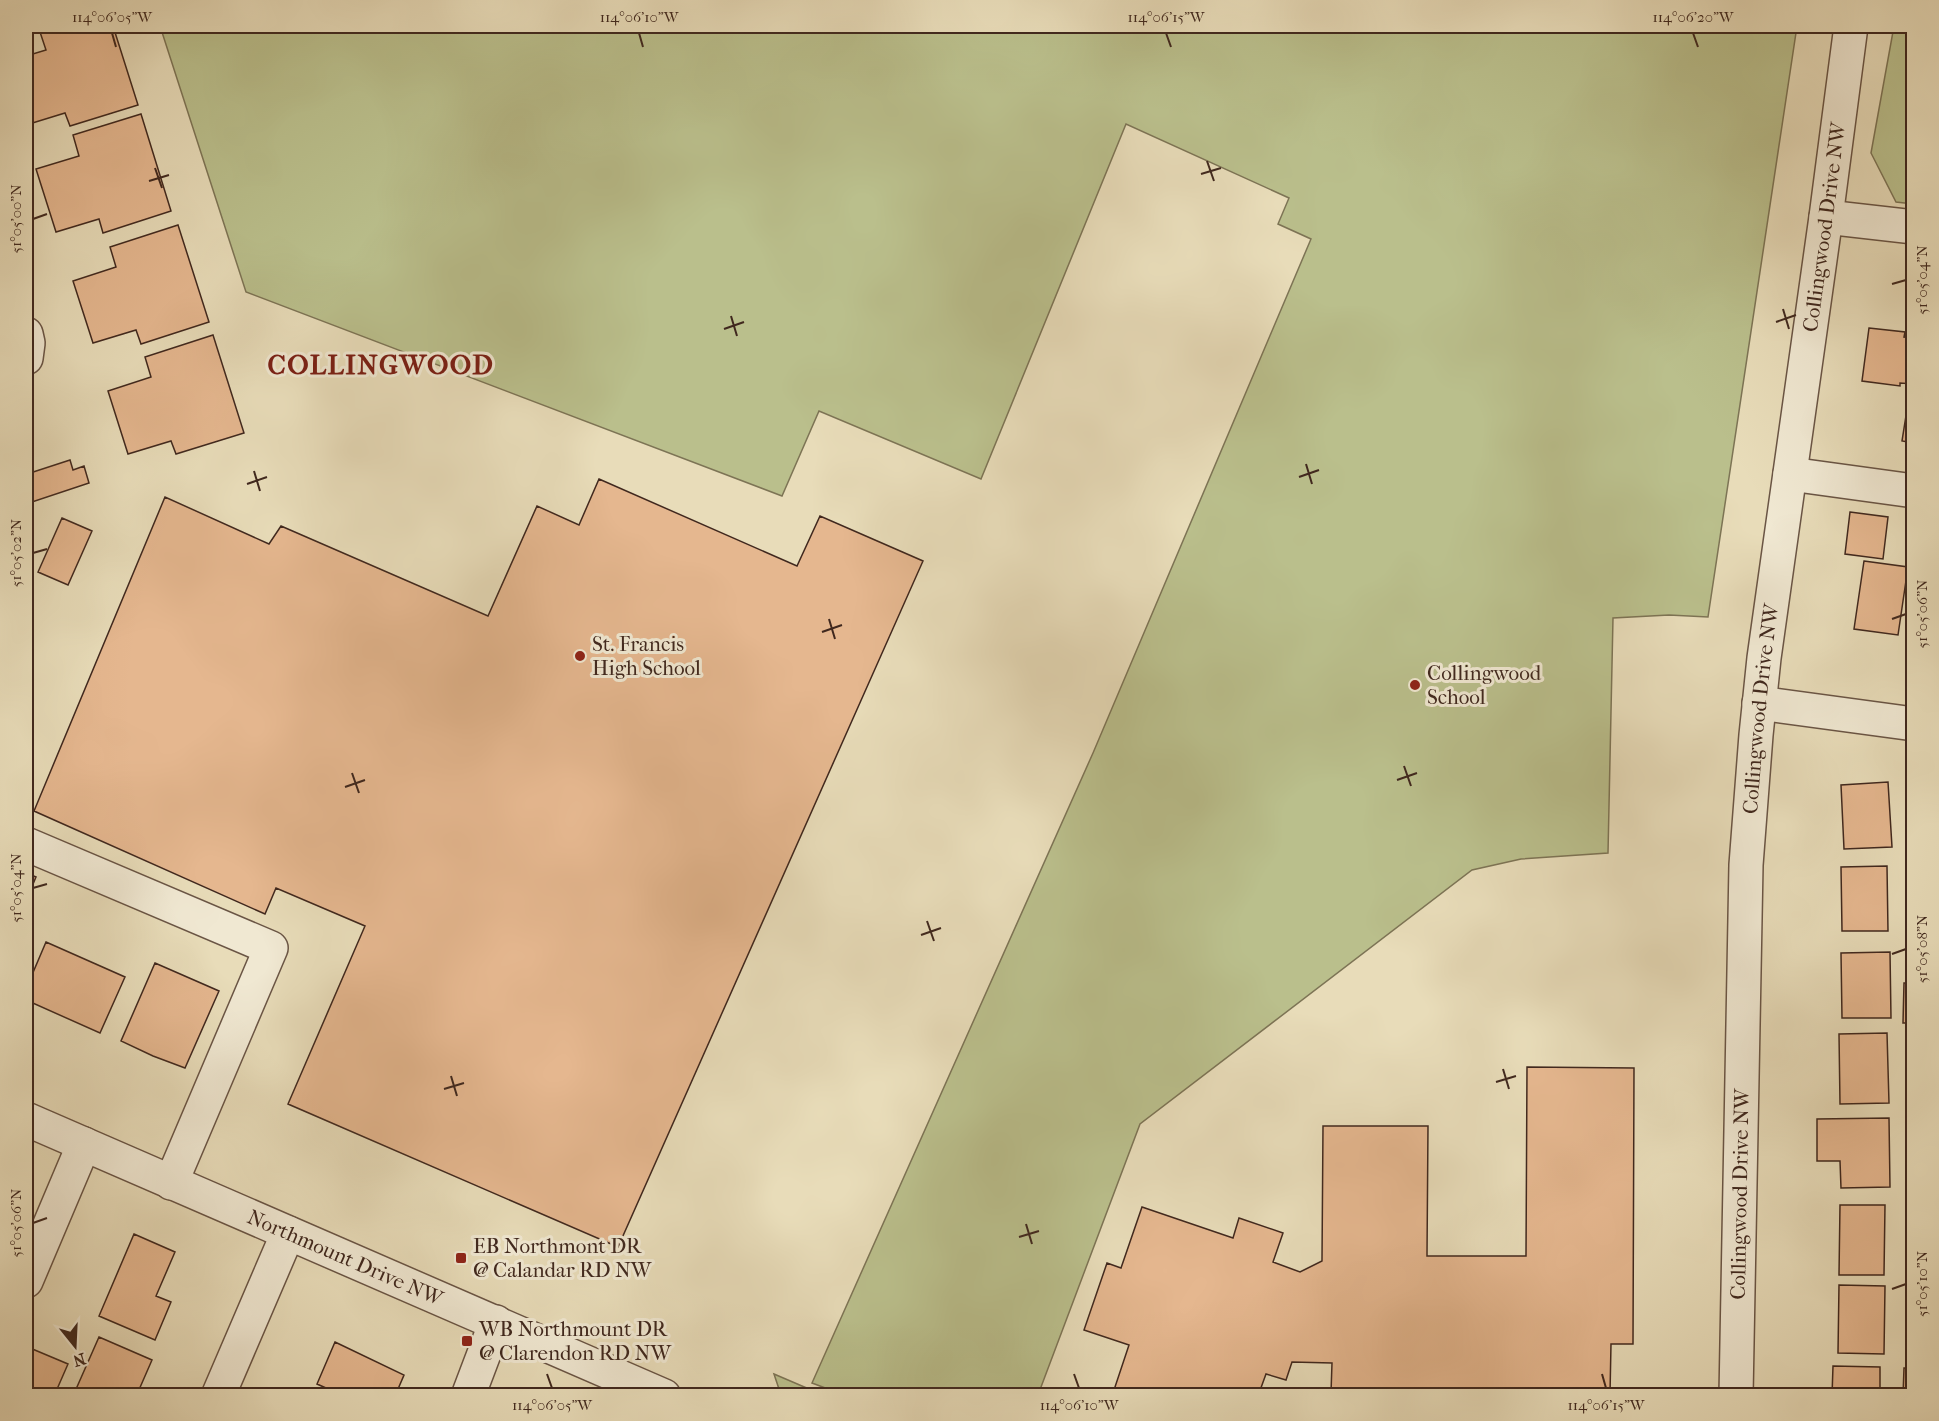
<svg xmlns="http://www.w3.org/2000/svg" width="1939" height="1421" font-family="'IM FELL French Canon',serif">
<style>
.green{fill:#babf8c;stroke:#7d7455;stroke-width:1.5}
.building{fill:#e5b78f;stroke:#40281e;stroke-width:1.5}
.lines{fill:none;stroke-linecap:round;stroke-linejoin:round}
.minor-casing{stroke:#6a5545;stroke-width:36}
.minor{stroke:#f0e8d2;stroke-width:33}
.ticks{fill:none;stroke:#40281e;stroke-width:2}
.poi-dot{fill:#8f2418;stroke:#f0e8d2;stroke-width:2}
.labels{text-anchor:middle;stroke-width:6;stroke-linejoin:round;paint-order:stroke}
.street-label{font-size:21px;fill:#40281e;stroke:#f0e8d2}
.poi-label{font-size:21px;fill:#40281e;stroke:#f0e8d2;text-anchor:start}
.district-label{font-size:27px;font-weight:bold;letter-spacing:1.5px;fill:#7a1f14;stroke:#f0e8d2}
.neatline{fill:none;stroke:#40281e;stroke-width:2}
.ticks-label{font-size:15px;text-anchor:middle;fill:#40281e}
</style>
<rect width="100%" height="100%" fill="#e8dcb9"/>
<filter id="stains"><feTurbulence type="fractalNoise" baseFrequency=".00333" numOctaves="4"/><feColorMatrix values="0 0 0 0 .2 0 0 0 0 .09 0 0 0 0 .02 0 0 0 .5 -.17"/></filter>
<radialGradient id="worn" r=".72"><stop offset=".6" stop-color="#630" stop-opacity="0"/><stop offset="1" stop-color="#630" stop-opacity=".3"/></radialGradient>
<path class="green" d="M160,26H1797L1708,617L1669,615L1613,618L1608,853L1521,859L1472,870L1140,1124L1038,1395H844L812,1383L1093,753L1311,239L1278,224L1289,198L1126,124L981,479L819,411L782,496L246,292Z
M1894,26H1913V204L1896,202L1871,153Z
M774,1374L823,1395H781Z"/>
<path class="building" d="M50,26H113L138,105L70,126L65,113L26,125V56L46,50L39,29Z
M141,114L171,211L103,233L99,219L56,232L36,169L79,156L73,135Z
M178,225L209,322L141,344L136,330L93,343L73,281L116,267L110,247Z
M1869,328L1905,332L1904,337L1914,338V384L1900,383V386L1862,381Z
M213,335L244,433L176,454L171,441L128,454L108,391L151,377L145,357Z
M1908,403L1914,404V443L1902,441Z
M70,460L73,470L84,466L89,483L26,504V487L30,485L27,474Z
M599,479L797,566L820,516L923,561L618,1247L288,1104L365,926L276,888L265,914L34,811L165,497L269,544L281,526L488,616L537,506L579,525Z
M1850,512L1888,517L1883,559L1845,554Z
M62,518L92,531L68,585L38,572Z
M1864,561L1908,567L1898,635L1854,629Z
M1888,782L1892,847L1844,849L1841,785Z
M1887,866L1888,931H1842L1841,867Z
M26,873L36,877L26,901Z
M46,942L125,977L100,1033L26,1000V989Z
M1890,952L1891,1018H1842L1841,953Z
M155,963L219,991L185,1068L153,1056L121,1041Z
M1904,983H1914V1023H1903Z
M1887,1033L1889,1103L1840,1104L1839,1034Z
M1527,1067L1634,1068L1633,1344H1611L1610,1394L1396,1396V1393H1331L1332,1363L1292,1362L1286,1380L1266,1374L1258,1396H1112L1129,1345L1084,1330L1107,1263L1121,1268L1142,1207L1233,1238L1239,1218L1283,1233L1273,1262L1300,1272L1322,1261L1323,1126H1428L1427,1256H1526Z
M1910,1070H1914V1110H1910Z
M1889,1118L1890,1187L1841,1188L1840,1161H1817V1119Z
M1910,1153H1914V1193H1910Z
M1840,1205H1885L1884,1275H1839Z
M134,1234L175,1252L156,1296L171,1302L155,1340L99,1316Z
M1907,1250H1914V1276H1907Z
M1839,1285L1885,1286L1884,1354L1838,1353Z
M1909,1335H1914V1363H1910Z
M99,1337L152,1360L138,1392L133,1390L130,1396H73Z
M335,1342L404,1375L395,1396H344L317,1384Z
M30,1348L68,1364L54,1396H45L26,1387V1357Z
M1833,1366L1880,1367V1396H1832Z
M1904,1368H1914V1396H1903Z"/>
<g class="lines">
<defs>
<g id="minor">
<path d="M1826,217L1914,227"/>
<path d="M26,334L28,343L26,358"/>
<path d="M1790,474L1914,491"/>
<path d="M1759,703L1914,724"/>
<path d="M26,844L271,948L171,1183"/>
<path id="s1" d="M26,1119L664,1396"/>
<path d="M26,1281L84,1144"/>
<path d="M218,1396L288,1233"/>
<path d="M468,1396L496,1322"/>
<path id="s2" d="M1736,1396L1746,865L1756,735L1764,658L1826,217L1851,26"/>
</g>
</defs>
<use href="#minor" class="minor-casing"/>
<use href="#minor" class="minor"/>
</g>
<path class="ticks" d="M112,33L116,47M639,33L643,47M1166,33L1171,47M1693,33L1698,47M1207,161L1214,181M155,168L162,188M1201,174L1221,168M149,181L169,175M33,219L47,214M1892,284L1906,280M1783,309L1789,329M731,316L737,336M1776,322L1796,315M724,329L744,322M1306,464L1312,484M254,471L260,491M1299,477L1319,470M247,484L267,477M33,553L47,549M829,619L835,639M1892,619L1906,614M822,632L842,625M1404,766L1411,786M352,773L359,793M1397,780L1417,773M345,787L365,780M33,888L47,884M927,921L934,941M921,935L941,928M1892,954L1906,949M1503,1069L1509,1089M451,1076L457,1096M1496,1082L1516,1076M444,1089L464,1083M33,1223L47,1218M1026,1224L1032,1244M1019,1237L1039,1231M1892,1289L1906,1284M547,1374L552,1388M1074,1374L1079,1388M1602,1374L1606,1388"/>
<g class="poi-dot">
<circle cx="580" cy="656" r="6"/>
<circle cx="1415" cy="685" r="6"/>
<rect x="455" y="1252" width="12" height="12" rx="3"/>
<rect x="461" y="1335" width="12" height="12" rx="3"/>
</g>
<g class="labels">
<g class="street-label">
<text dy="7" stroke="none"><textPath href="#s2" startOffset="1174">Collingwood Drive NW</textPath></text>
<text dy="7" stroke="none"><textPath href="#s2" startOffset="688">Collingwood Drive NW</textPath></text>
<text dy="7" stroke="none"><textPath href="#s2" startOffset="202">Collingwood Drive NW</textPath></text>
<text dy="7" stroke="none"><textPath href="#s1" startOffset="348">Northmount Drive NW</textPath></text>
</g>
<g class="poi-label">
<text x="592" y="651">St. Francis<tspan x="592" dy="24">High School</tspan></text>
<text x="1427" y="680">Collingwood<tspan x="1427" dy="24">School</tspan></text>
<text x="473" y="1253">EB Northmont DR<tspan x="473" dy="24">@ Calandar RD NW</tspan></text>
<text x="479" y="1336">WB Northmount DR<tspan x="479" dy="24">@ Clarendon RD NW</tspan></text>
</g>
<g class="district-label">
<text x="381" y="374">COLLINGWOOD</text>
</g>
</g>
<rect width="1939" height="1421" fill="none" stroke="#e8dcb9" stroke-width="66"/>
<g transform="translate(75 1346) rotate(162)" stroke="#f0e8d2" stroke-width="4.5" paint-order="stroke">
<path d="M0-4.5L10 22L0 15L-10 22Z" fill="#40281e"/>
<text y="-9" font-size="16" font-weight="bold" text-anchor="middle" fill="#40281e">N</text>
</g>
<rect x="33" y="33" width="1873" height="1355" class="neatline"/>
<g class="ticks-label">
<text x="112" y="22">114°06'05"W</text>
<text x="639" y="22">114°06'10"W</text>
<text x="1166" y="22">114°06'15"W</text>
<text x="1693" y="22">114°06'20"W</text>
<text transform="translate(16 219) rotate(-90)" y="5">51°05'00"N</text>
<text transform="translate(1922 280) rotate(-90)" y="5">51°05'04"N</text>
<text transform="translate(16 553) rotate(-90)" y="5">51°05'02"N</text>
<text transform="translate(1922 614) rotate(-90)" y="5">51°05'06"N</text>
<text transform="translate(16 888) rotate(-90)" y="5">51°05'04"N</text>
<text transform="translate(1922 949) rotate(-90)" y="5">51°05'08"N</text>
<text transform="translate(16 1223) rotate(-90)" y="5">51°05'06"N</text>
<text transform="translate(1922 1284) rotate(-90)" y="5">51°05'10"N</text>
<text x="552" y="1410">114°06'05"W</text>
<text x="1079" y="1410">114°06'10"W</text>
<text x="1606" y="1410">114°06'15"W</text>
</g>
<rect width="100%" height="100%" filter="url(#stains)"/>
<rect width="100%" height="100%" fill="url(#worn)"/>
</svg>
